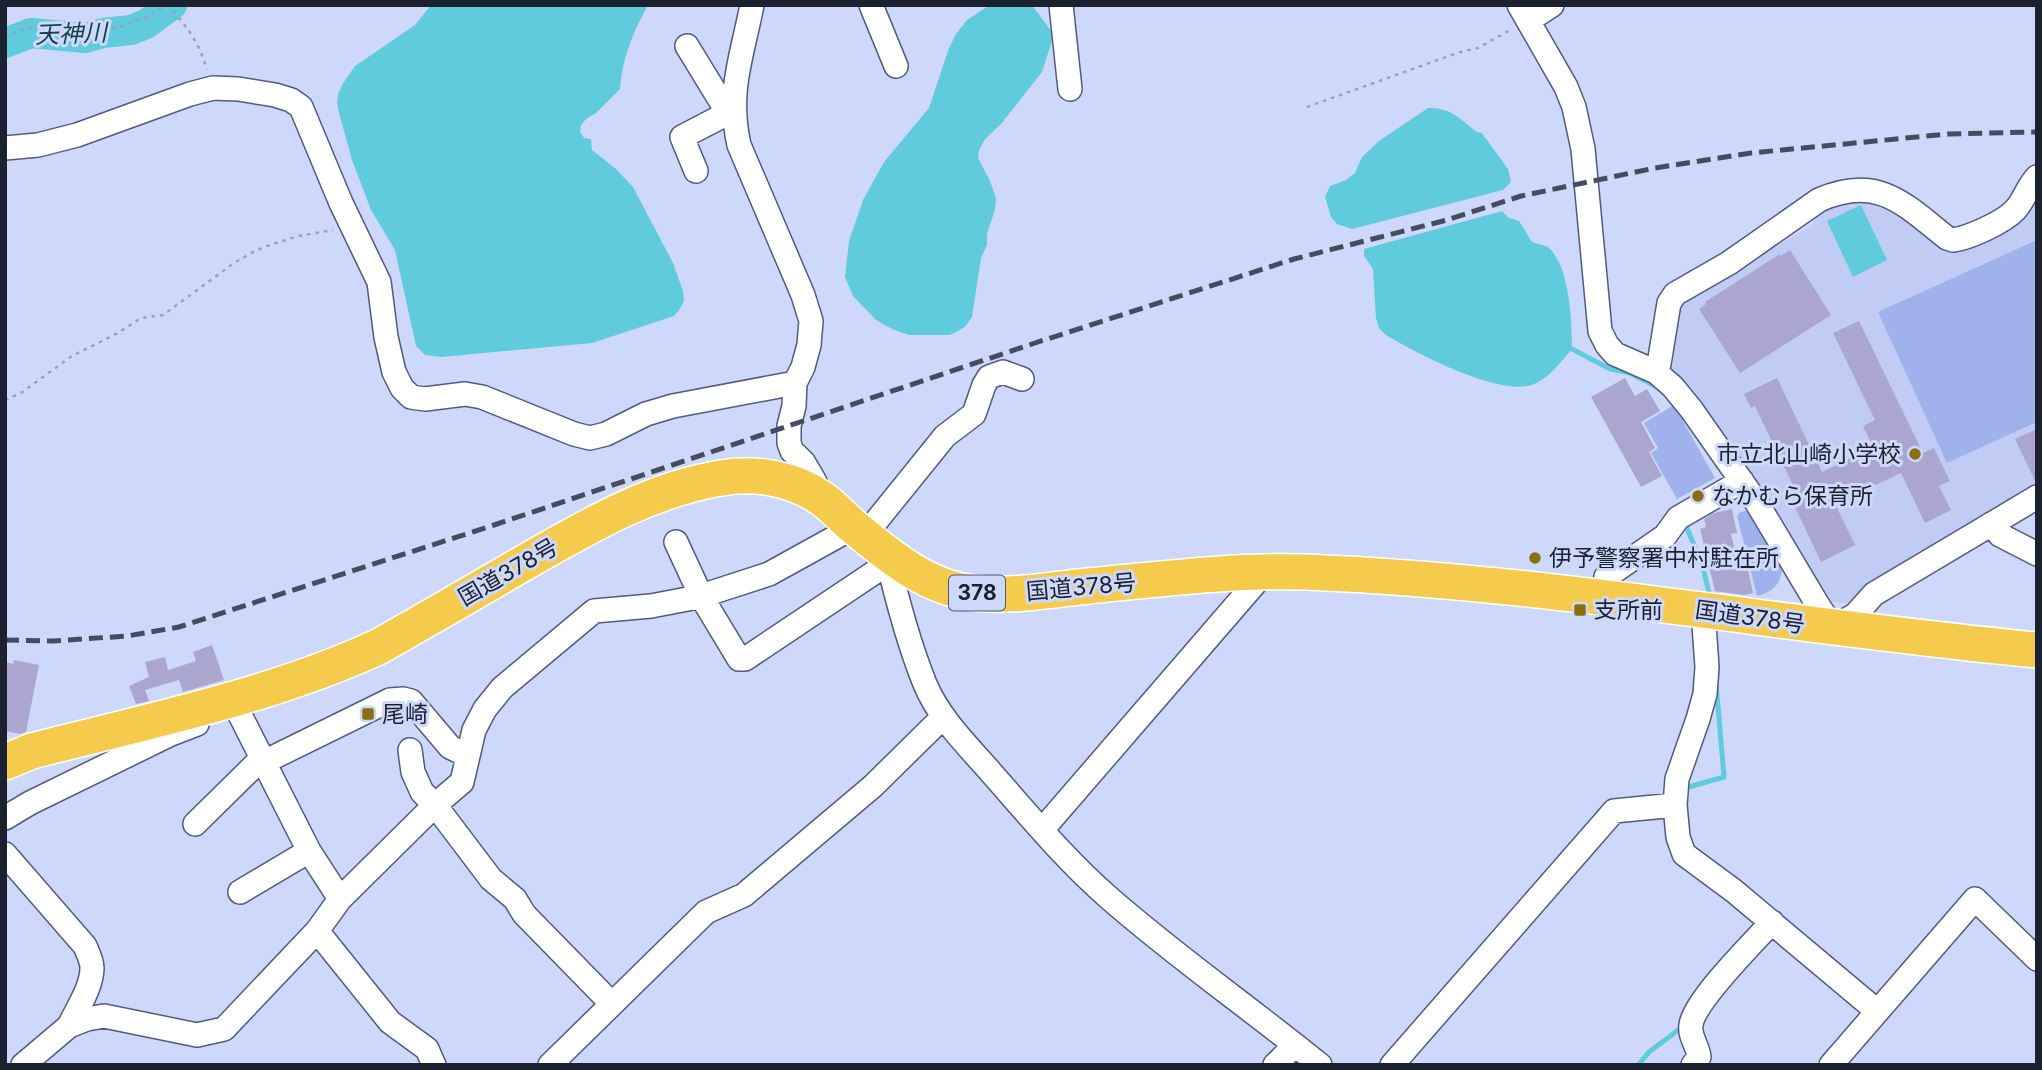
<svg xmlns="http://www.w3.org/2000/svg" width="2042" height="1070" font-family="Inter,'Noto Sans JP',sans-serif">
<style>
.built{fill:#c0ccf3}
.green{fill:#a0b2ec}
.water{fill:#60cbdd}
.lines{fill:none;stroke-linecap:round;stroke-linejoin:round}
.stream{stroke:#60cbdd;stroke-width:5}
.river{stroke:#60cbdd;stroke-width:30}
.building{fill:#aba6d0}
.minor-casing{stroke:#505b7f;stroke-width:26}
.highway-casing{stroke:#fff;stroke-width:38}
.path{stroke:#98a1bd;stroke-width:2.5;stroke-dasharray:3.5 5;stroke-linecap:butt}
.minor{stroke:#fff;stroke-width:23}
.highway{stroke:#f4cb4c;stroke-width:35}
.rail{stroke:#464c60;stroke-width:5;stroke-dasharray:14 7;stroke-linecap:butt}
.poi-dot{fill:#8a6f11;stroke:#cdd8fa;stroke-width:2.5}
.labels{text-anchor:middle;stroke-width:6;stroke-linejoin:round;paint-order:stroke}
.shield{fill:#cdd8fa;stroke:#51586d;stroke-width:2}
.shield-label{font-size:21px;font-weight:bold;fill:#1c2130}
.poi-label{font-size:23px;fill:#1c2130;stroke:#cdd8fa;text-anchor:start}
.street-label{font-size:23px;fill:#1c2130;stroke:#cdd8fa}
.water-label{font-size:24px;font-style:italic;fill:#12434b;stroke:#cdd8fa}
</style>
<rect width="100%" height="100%" fill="#cdd8fa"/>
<path class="built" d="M2037,189V488L1856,605L1829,601L1767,495L1691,387L1672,371L1679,309L1687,299L1811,226L1823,206L1875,197L1939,241Z"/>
<path class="green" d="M2037,240V422L1947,463L1878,312Z
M1674,405L1715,478L1677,499L1651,453L1658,448L1644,423Z
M1745,511H1751L1782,567C1781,585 1773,592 1757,596L1737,516L1739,513Z"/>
<path class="water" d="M431,5H648C633,32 622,59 620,89L596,113L586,119L581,125L580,132L584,138L591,139L592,150L616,169L633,187L673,263L683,291L684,301L680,309L674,316L592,343L441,357L425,355L416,346L395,250L371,210L352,160L339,113L337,103L338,94L342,85L355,66L415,25Z
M990,5H1032L1054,35L1042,72L1001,124L985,139L979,150L978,158L990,181L996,198L995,210L987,233V245L981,258L972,317L965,327L950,335H909L892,329L876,320L853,296L845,277L849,241L863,200L884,162L929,108L949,48L956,34L967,20Z
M1428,108C1450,107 1460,119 1477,132L1482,133L1508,169L1511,182L1503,190L1352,229L1337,224L1331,217L1325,197L1330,186L1346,180L1355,173L1362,157L1379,141Z
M1861,205L1887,260L1853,277L1827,221Z
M1502,211L1509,218L1519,221L1532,242C1536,244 1544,245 1548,247C1570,266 1572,322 1572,349C1561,362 1548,379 1532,385C1498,396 1416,353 1386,335L1379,328L1376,318L1373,269L1364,256V249Z"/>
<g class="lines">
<path class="stream" d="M1572,349L1610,369L1630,373L1661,389
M1684,521L1702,564L1710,597
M1685,791V788L1724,777L1716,683
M1638,1065L1649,1052L1685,1025"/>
<path class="river" d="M5,43L31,33L85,38L103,33L131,30L146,24L172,5"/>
</g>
<path class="building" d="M1790,250L1831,315L1740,373L1699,309L1706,304L1705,302L1780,254L1781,256Z
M1859,321L1923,453L1934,448L1950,481L1939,486L1951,510L1925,523L1901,473L1835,504L1855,545L1821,562L1794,505L1801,502L1755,406L1751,408L1744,394L1777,378L1822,472L1873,447L1863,426L1875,420L1833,333Z
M1625,378L1635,396L1647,389L1660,411L1641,422L1655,448L1649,452L1662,476L1641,487L1591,397Z
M2037,429V483H2036L2015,439Z
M1732,509L1737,533L1731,534L1738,562L1746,560L1753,593L1744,595L1715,591L1700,529L1706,527L1704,519L1714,513Z
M212,645L224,680L183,692L179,680L145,690L149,701L136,704L129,686L149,677L145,662L165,657L168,670L196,661L193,652Z
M14,660L39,665L26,732L20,734L5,731V662L13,664Z"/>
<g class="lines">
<defs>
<path id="minor" d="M752,5C742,57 727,91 739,145L803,295L811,321L809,345L803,367L795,383L794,406L789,426V443L792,451L804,463L814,480L822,498
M871,5L896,66
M1061,5L1070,89
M1519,5L1566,87L1574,107L1583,149L1600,331L1607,345L1615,354L1656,372L1673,387L1691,409L1757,503L1816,602L1833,628L1856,614L1874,594L2037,497
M1529,20L1552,5
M687,46L728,113
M5,148L38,145L77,135L190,94L213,88L238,89L275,95L291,100L301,107L341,203L379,282L386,337L394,372L402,388L411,397L425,399L465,394L482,397L574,434L590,438L606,434L646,414L673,406L795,383
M696,171L682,137L728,113H734
M1656,372L1659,364L1669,303L1675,294L1729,263L1819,200C1878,174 1904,204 1947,238L1953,240C1969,238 2004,222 2015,210C2024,201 2027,187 2037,177
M1991,524L2000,535L2037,554
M865,535L945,436L974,414L984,385L989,377L1003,372L1022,379
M676,542L701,596L739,659H745L878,570L890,566
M886,552C896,596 908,642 925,684C940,720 970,748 995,777C1031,818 1066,860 1108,897C1175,956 1250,1008 1320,1065
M1602,599L1606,577L1665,536L1678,518L1742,481
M1703,610L1707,667L1705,694L1698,719L1677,779L1675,805L1678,837L1684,854L1734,891L1877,1011
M232,699L309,851L340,899
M410,750L413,772L422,792L435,805L491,879L515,899L524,914L612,1004
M264,762L390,700L403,699L411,701L450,747L468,756
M5,818L30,803L171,734L197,724
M195,824L262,758
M1042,830L1264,573
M5,854L85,946C88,953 92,961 92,968C92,987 77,1009 69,1026
M240,892L309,851
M317,931L390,1022L427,1049L434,1065
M23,1065L69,1026L87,1019L104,1016L197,1035L224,1029L317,931L340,899L435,805L462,782L474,730L485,709L502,688L594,611L651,606L698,597L769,574L854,527
M550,1065L706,912L744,895L873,786L943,717
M1275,1065L1295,1045
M1392,1065L1614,811L1675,805
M1693,1065L1699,1057C1698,1046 1689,1036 1691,1025C1694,1001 1753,943 1772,922
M1831,1065L1975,899L2037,959"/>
<path id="highway" d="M5,762L32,751C148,721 269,697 378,647C426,620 474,592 522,564C585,528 648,490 721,478C755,472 792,478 821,498C833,506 843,518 854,527C889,556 928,589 975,593C1012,597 1051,590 1088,586C1161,579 1234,570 1306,572C1551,582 1793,627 2037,650"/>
</defs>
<use href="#minor" class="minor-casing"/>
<use href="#highway" class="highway-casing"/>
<path class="path" d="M167,5C187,26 199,42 207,70
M5,37L21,30L51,24H62L81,30L101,25L113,28L124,26L147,17L167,5
M1307,107L1460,52L1478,48L1510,30
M5,400L21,393L72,356L118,333L141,318L163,315L234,263L253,252L267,246L298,236L333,230"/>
<use href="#minor" class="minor"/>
<use href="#highway" class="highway"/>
<path class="rail" d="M5,640L53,641L127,636L179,627L494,525L1035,343L1294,259L1447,220L1521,196L1655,168L1751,153L1948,134L2037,132"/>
</g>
<g class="poi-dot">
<circle cx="1915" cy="454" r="7"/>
<circle cx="1698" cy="496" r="7"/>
<circle cx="1535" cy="558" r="7"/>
<rect x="1573" y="603" width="14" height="14" rx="3.5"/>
<rect x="361" y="707" width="14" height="14" rx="3.5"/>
</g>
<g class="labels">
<rect class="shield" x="949" y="575.5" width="56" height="35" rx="5"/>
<g class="shield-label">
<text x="977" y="600">378</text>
</g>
<g class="poi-label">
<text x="1901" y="462" text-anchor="end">市立北山崎小学校</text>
<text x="1712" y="504">なかむら保育所</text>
<text x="1549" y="566">伊予警察署中村駐在所</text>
<text x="1594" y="618">支所前</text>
<text x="382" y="722">尾崎</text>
</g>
<g class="street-label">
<text transform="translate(508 572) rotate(-30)" y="8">国道378号</text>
<text transform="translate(1081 587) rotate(-5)" y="8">国道378号</text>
<text transform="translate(1750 617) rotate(8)" y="8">国道378号</text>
</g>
<g class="water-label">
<text transform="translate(71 34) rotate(-2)" y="8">天神川</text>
</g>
</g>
<rect width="2042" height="1070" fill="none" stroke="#1c2130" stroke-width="14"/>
</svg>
